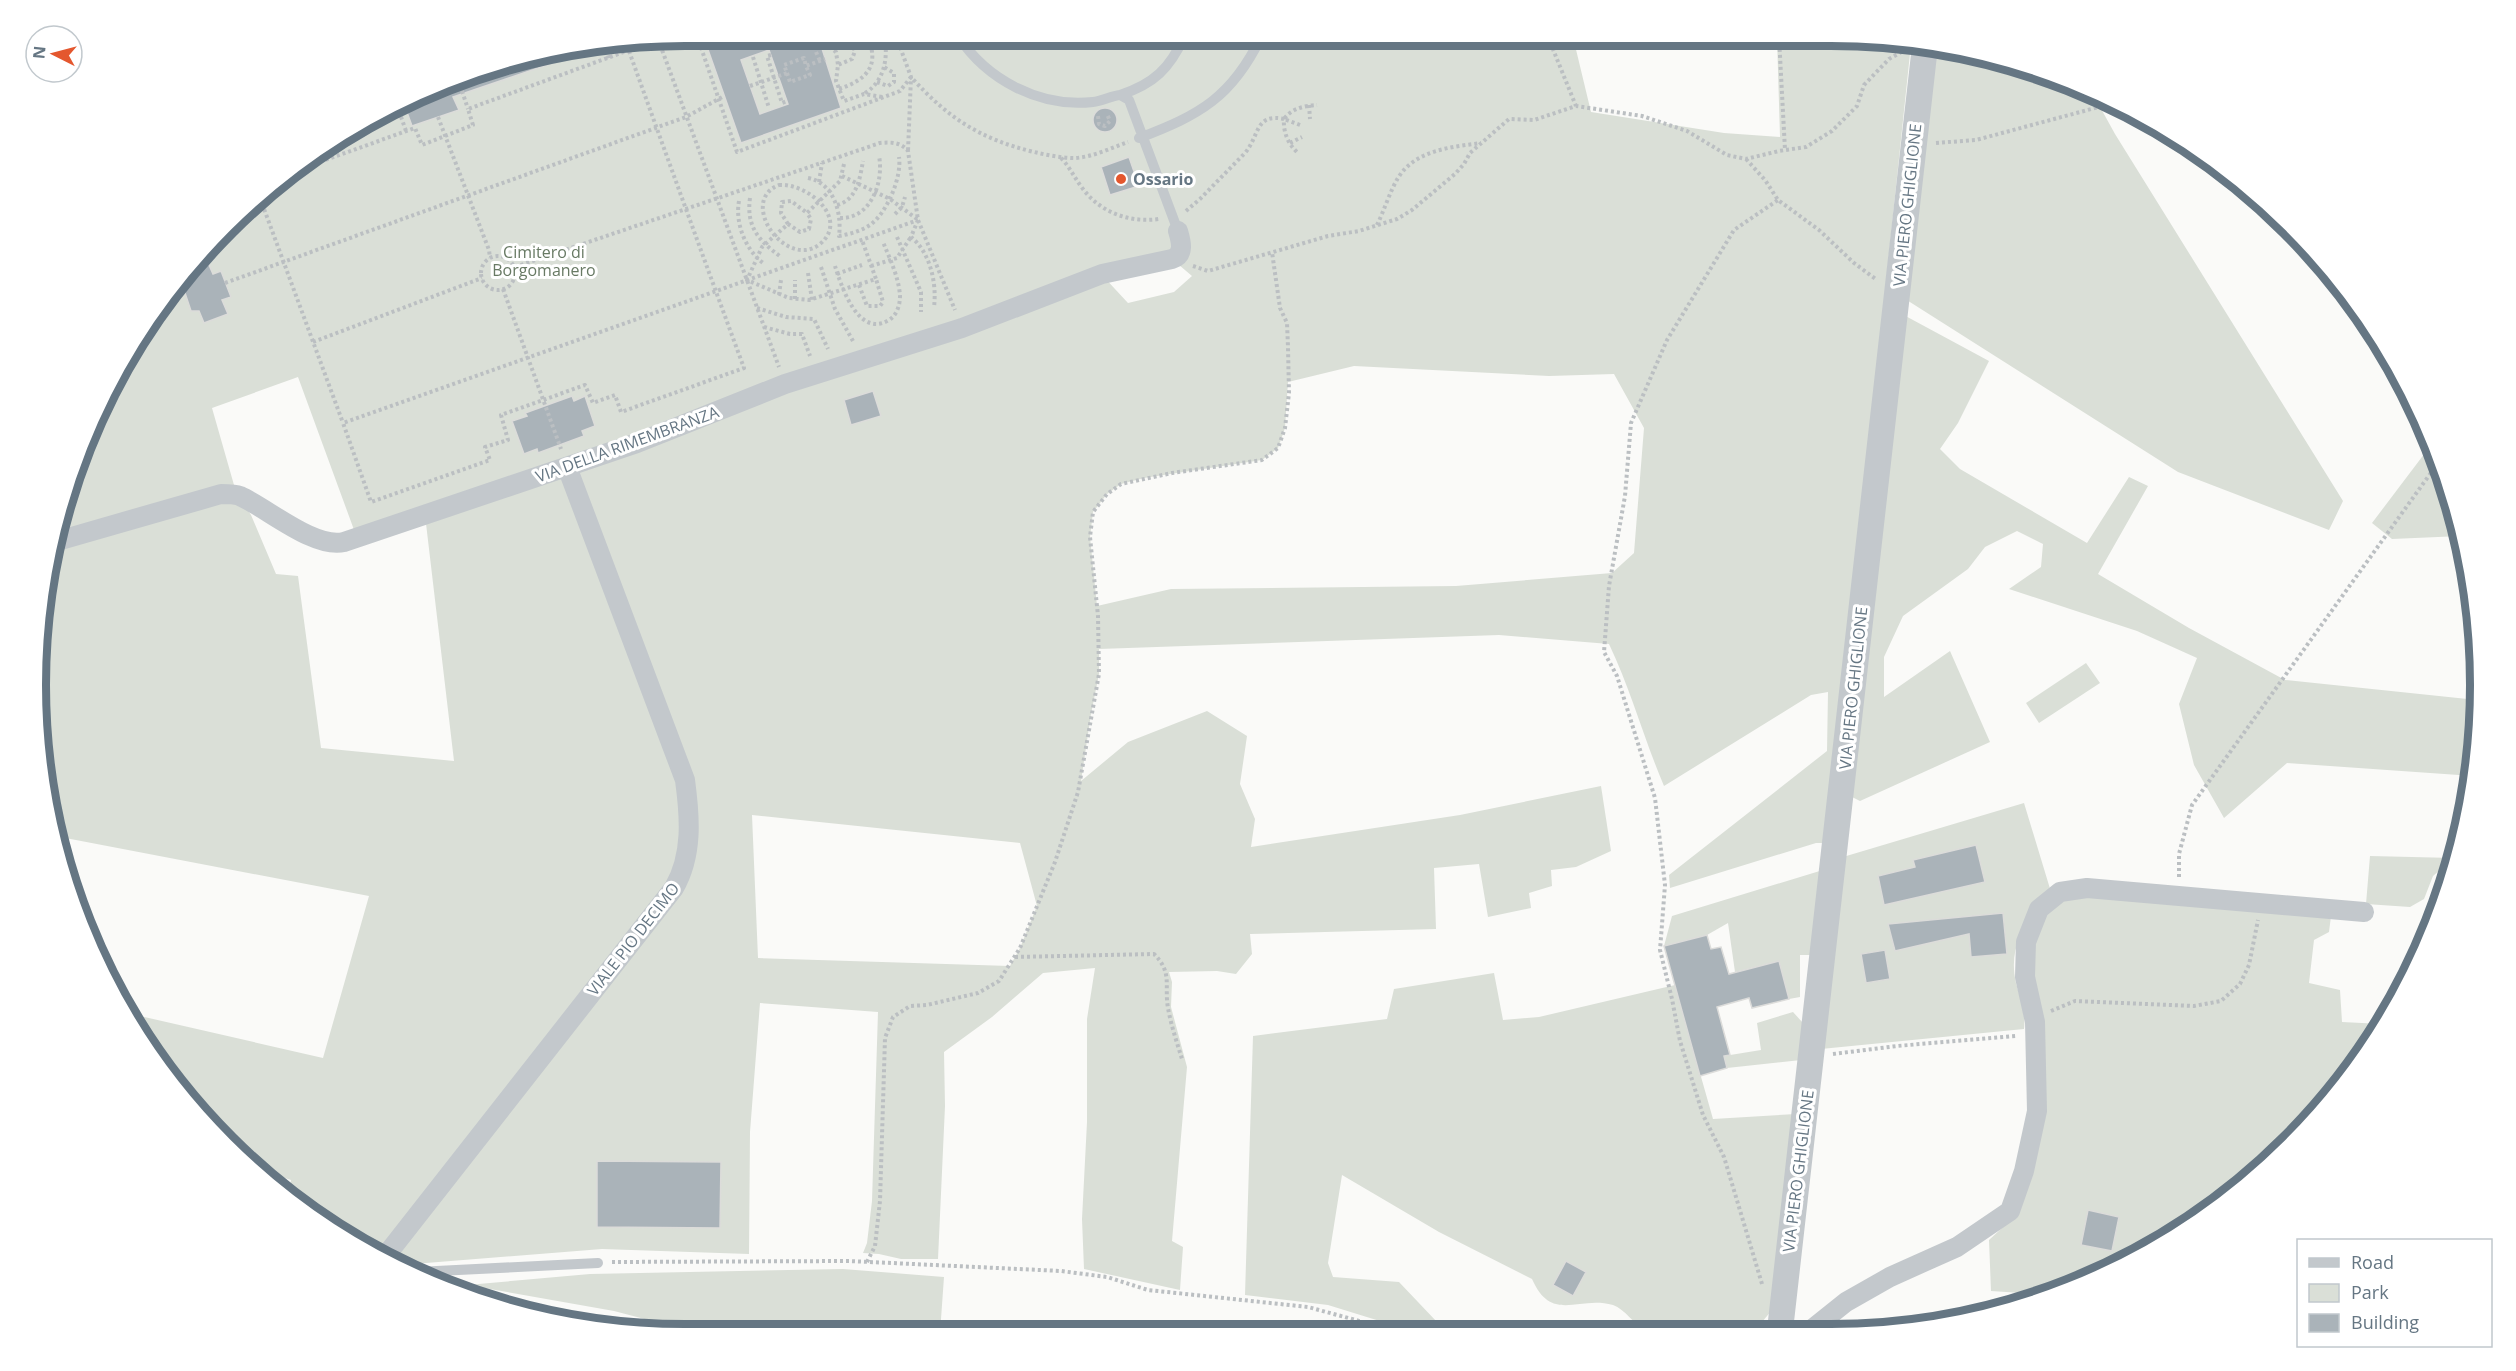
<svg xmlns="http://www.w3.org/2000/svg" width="2516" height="1371" font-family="'Open Sans',sans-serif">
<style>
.green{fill:#dadfd7;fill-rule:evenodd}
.building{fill:#aab3b9;stroke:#dcdcda;stroke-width:1.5;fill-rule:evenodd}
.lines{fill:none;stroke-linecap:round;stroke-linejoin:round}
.path{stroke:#bbbfc2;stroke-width:4;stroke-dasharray:3 3;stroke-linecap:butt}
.service{stroke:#c3c8cc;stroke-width:10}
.minor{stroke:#c3c8cc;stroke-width:20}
.tertiary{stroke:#c3c8cc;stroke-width:26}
.poi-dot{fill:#e4572e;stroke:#fff;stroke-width:2}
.labels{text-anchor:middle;stroke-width:6;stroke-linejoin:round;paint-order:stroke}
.poi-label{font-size:16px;font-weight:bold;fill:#657683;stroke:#fff;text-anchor:start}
.street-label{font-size:16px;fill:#657683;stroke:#fff}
.park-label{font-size:16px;fill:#687a64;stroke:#fff}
.rim{fill:none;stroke:#657683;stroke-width:8}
</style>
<rect width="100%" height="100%" fill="#fafaf8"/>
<path class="green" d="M686,36L1573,37L1591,112L1724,133L1780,137L1777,37H1873L1911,44L1827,843H1816L1670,888L1669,875L1827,751L1828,692L1811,695L1664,786C1644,739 1631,690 1609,644L1499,635L1099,649V674L1091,714L1081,781L1128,742L1207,711L1247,736L1240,784L1255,819L1251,847L1460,815L1601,786L1611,851L1576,867L1551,870L1552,886L1529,893L1531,908L1488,917L1479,864L1434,868L1436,929L1250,934L1252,954L1236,974L1217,971L1169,972L1172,982L1171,1007L1187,1067L1172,1241L1183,1247L1180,1290L1084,1269L1082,1219L1087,1122V1019L1095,968L1043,973L992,1017L944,1052L945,1106L938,1259H901L879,1254L863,1253L867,1243L872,1201L878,1012L760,1003L750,1132L749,1254L602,1249L401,1265L361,1248L290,1201L288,1199L291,1180L255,1168L197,1114L145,1046L127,1013L323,1058L369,896L55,836L37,728V643L53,548L238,495L251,515L276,574L298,576L321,748L454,761L425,515L357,538L298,377L212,408L234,485L55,538L58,518L86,437L145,325L197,257L290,170L361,123L476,71L559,48ZM1172,259L1192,276L1174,292L1128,303L1102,275ZM1354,366L1549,376L1614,374L1644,428L1634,553L1612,573L1456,586L1171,589L1097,606L1090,537L1093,512L1107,494L1121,484L1144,478L1262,460L1278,448L1285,428L1288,382ZM752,815L1020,843L1037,906L1020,948L1010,966L758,958Z
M1933,47L1999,58L2104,102L2099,105L2115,134L2343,501L2329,530L2178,472L1902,297Z
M1900,313L1989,361L1958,423L1940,449L1960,469L2087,543L2129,477L2148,486L2098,574L2189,628L2285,680L2477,700L2473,776L2287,763L2224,818L2194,765L2179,704L2197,658L2137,631L2009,589L2041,567L2043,544L2017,531L1985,547L1968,569L1903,616L1884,657V697L1950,651L1990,742L1860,801L1848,795Z
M2431,445L2458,517L2461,536L2392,539L2372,523Z
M2086,663L2100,683L2039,723L2026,703Z
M2024,803L2051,892C2028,920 2007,944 2016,983C2020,998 2026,1014 2024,1029L1821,1049L1843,857Z
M2370,856L2454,858L2433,876L2424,899L2410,907L2366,904Z
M1823,870L1814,955H1800V997L1789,999L1779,961L1735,972L1728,923L1707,935L1664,946L1672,916Z
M2086,892L2331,916L2329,932L2314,940L2309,983L2340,990L2342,1022L2382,1024L2290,1145L2191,1226L2040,1300L2022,1305L2021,1293L1991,1291L1989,1240L2015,1216L2032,1172L2030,944C2046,906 2046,903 2086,892Z
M1494,973L1503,1020L1539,1017L1675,985L1713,1119L1796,1114L1772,1310L1762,1322L1746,1330H1646C1634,1325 1625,1309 1613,1305C1578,1295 1552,1324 1532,1279L1439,1232L1342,1175L1328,1263L1333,1277L1399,1282L1437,1322L1458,1331H1412L1328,1305L1245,1295L1253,1036L1387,1019L1394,989Z
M1793,1012L1803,1023L1801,1060L1727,1068L1724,1056L1761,1050L1757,1023Z
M843,1269L944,1277L940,1333H698L614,1311L467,1285L590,1274Z"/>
<path class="building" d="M728,36H818L841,108L741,143L706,44ZM769,50L788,104L760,114L741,60Z
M553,50L556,62L453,97L459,110L412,126L404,104L476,71Z
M1093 120a12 12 0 1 1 24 0a12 12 0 1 1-24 0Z
M1129,157L1139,186L1110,195L1101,167Z
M195,260H202L209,265L213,274L221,271L231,297L222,300L228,314L204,323L199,311H191L182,284L188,279L187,271Z
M873,391L881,416L851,425L844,400Z
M572,396L574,401L585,396L595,426L582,431L584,436L538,453L537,449L524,454L512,421L527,416L525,413Z
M1976,845L1985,882L1884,905L1878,876L1915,867L1913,860Z
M2003,913L2007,954L1971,957L1969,934L1895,951L1888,924Z
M1707,935L1711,949L1721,947L1729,974L1779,961L1789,999L1752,1008L1749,998L1717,1007L1730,1055L1724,1056L1727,1068L1700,1076L1664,946Z
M1885,950L1890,979L1866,983L1861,954Z
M597,1161L721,1162L720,1228L597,1227Z
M2088,1210L2119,1217L2112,1251L2081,1245Z
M1566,1261L1586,1272L1573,1296L1553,1285Z"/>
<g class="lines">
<path class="path" d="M697,36L737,152L900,91L911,77C948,118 980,139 1034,152C1047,155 1061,158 1075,158C1093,157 1111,148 1128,142
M820,36L828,46L839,41L851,43L855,51L852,59L838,65L836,81L844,101L864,94L882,97
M896,36L911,77L908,151
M1548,37L1576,106
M1779,37L1785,150
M658,39L779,367
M699,42L716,36
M898,42L915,36
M604,44L609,58
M829,47L836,52L838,65
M854,48L887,36
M629,51C667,157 705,262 744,368L621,412L615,395L593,403L585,385L501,415L508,440L485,447L490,460L371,502L343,423L716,291L918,220
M816,52L820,61
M771,55L767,56L782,103L787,101
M753,57L769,108
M787,73L790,82L810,75L806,66
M877,82L888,86L894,82V73L884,67
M750,86L787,73L784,65L804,58L806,66L825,59
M839,89C866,80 881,66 867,36
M462,91L468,109
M865,93C884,82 889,57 884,36
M1309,105L1310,119
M399,111L406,131
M1098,116L1099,124L1105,126L1110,121L1107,114
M438,117L489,250L490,258
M1300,125L1284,119C1292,108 1304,106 1317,105
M1290,143L1302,137
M1936,143L1976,140L2110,104
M1061,158C1070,167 1075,179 1083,189C1101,213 1130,223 1159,219
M1746,159L1765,180L1778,200L1819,230L1854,263L1877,280
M844,164L840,181L807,213L811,219L809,229L800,232L788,224L762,247L747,280L789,298L809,300L876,279L862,240
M286,174L415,128L422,145L473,125L468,109L662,38
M842,176L890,199L917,219
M808,178C834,183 842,213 839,236C850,234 861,231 870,225C887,213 902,177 899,157
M819,182L822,163
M779,185C808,183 850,219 820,244C786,271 737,201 779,185Z
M260,198L343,423
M750,198C746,227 759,241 781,257
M739,201C735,223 745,249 763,263
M837,205C857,200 860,178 863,161
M1186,211L1200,199L1245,153C1260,135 1255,113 1284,119C1283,132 1288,144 1298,153
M895,214L902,207L905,197
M840,218C871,219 884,182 879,156
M918,220L911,237C930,252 937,283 934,307
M788,224L781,213L782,202L791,201L807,213
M1377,225C1384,211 1390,191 1398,178C1415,150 1451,147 1481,143
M897,237L921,292V312
M481 273a17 17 0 1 1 34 0a17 17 0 1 1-34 0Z
M835,266C841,285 858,339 889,320C897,315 900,305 900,296C899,278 890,259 883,242
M871,266L897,258L911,237
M1193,266L1208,271L1328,236L1359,231L1397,219L1412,210L1455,174L1464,164L1470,153L1509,119L1534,120L1576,106L1642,116L1687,131L1727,155L1746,159L1779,151L1806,147L1832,131L1857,106L1864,85L1889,59L1903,51
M515,267L880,143C891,142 901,142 908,151L918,220L955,310
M821,267L835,309L853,341
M808,273L812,300
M837,274L862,265
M225,283L686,117L724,96
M859,285L867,306H880L883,302L876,279
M503,289L561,449
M779,295L781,280
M795,299V280
M757,308L786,317L814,319L828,349
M764,327L790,334H802L810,356
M313,342L482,278
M2179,877V854L2192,805L2438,463
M1015,957L1154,954C1173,973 1164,985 1168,1008C1171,1025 1177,1043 1182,1059
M2051,1011L2075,1001L2194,1006L2221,1001L2240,984L2249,965L2258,920
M1833,1054L1897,1046L2016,1036
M612,1262L849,1261L1061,1271L1107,1277L1148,1290L1308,1307L1396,1331
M867,1262L875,1246L880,1201L885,1038L893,1017L910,1006L927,1005L978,993L999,981L1020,948L1055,862L1078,792L1099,674L1098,616L1090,537L1093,512L1107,494L1121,484L1172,473L1262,460L1278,448L1285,428L1289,393L1288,347L1287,323L1280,308L1272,252
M1762,1284L1724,1157L1703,1115L1680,1041L1672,999L1660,950L1665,885L1655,798L1617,676L1604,652L1609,586L1625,496L1631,423L1667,340L1734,230L1778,200"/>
<path class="service" d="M958,36C987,80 1040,108 1093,102C1102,101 1111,96 1120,95L1129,100L1178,231
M1120,95C1154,84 1170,68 1184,37
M1139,138C1200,115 1232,97 1261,37
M417,1272L598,1263"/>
<path class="minor" d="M54,542L221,494C227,494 235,494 240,496C267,508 314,549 344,542L637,443L785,384L962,328L1102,274L1172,259C1185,255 1181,241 1178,231
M384,1258L674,888C693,855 690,817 685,780L567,467
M1811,1330L1846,1302L1890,1277L1957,1247L2010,1211L2024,1171L2037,1111L2035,1022L2025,977L2026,942L2039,909L2060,892L2087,888L2364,912"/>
<path class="tertiary" d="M1780,1330L1925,46"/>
</g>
<circle class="poi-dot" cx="1121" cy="179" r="6"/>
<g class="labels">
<g class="poi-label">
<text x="1133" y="185">Ossario</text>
</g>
<g class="street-label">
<text transform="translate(1907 205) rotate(-84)" y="6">VIA PIERO GHIGLIONE</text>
<text transform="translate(627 444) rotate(-20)" y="6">VIA DELLA RIMEMBRANZA</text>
<text transform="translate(1853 688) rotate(-84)" y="6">VIA PIERO GHIGLIONE</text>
<text transform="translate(633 939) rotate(-52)" y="6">VIALE PIO DECIMO</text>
<text transform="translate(1798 1171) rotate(-83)" y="6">VIA PIERO GHIGLIONE</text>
</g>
<g class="park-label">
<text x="544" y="258">Cimitero di<tspan x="544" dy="18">Borgomanero</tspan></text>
</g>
</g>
<path d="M0 0H2516V1371H0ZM685 46H1831A639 639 0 0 1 2470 685V685A639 639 0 0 1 1831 1324H685A639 639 0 0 1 46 685V685A639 639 0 0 1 685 46Z" fill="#fff" fill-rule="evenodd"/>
<path class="rim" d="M685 46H1831A639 639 0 0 1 2470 685V685A639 639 0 0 1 1831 1324H685A639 639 0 0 1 46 685V685A639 639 0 0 1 685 46Z"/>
<rect x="2297" y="1239" width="195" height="108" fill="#ffffff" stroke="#c1c8cd" stroke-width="1.5"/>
<rect x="2309" y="1258" width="30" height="9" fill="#c3c8cc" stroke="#c1c8cd" stroke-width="1.5"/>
<text x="2351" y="1269" font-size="18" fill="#657683">Road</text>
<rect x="2309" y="1284" width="30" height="18" fill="#dadfd7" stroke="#c1c8cd" stroke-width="1.5"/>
<text x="2351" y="1299" font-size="18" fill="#657683">Park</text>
<rect x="2309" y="1314" width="30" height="18" fill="#aab3b9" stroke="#c1c8cd" stroke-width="1.5"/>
<text x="2351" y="1329" font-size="18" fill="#657683">Building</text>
<g transform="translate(54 54) rotate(276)"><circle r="28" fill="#ffffff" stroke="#c1c8cd" stroke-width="1.5"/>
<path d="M0-4.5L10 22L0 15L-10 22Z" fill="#e4572e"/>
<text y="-9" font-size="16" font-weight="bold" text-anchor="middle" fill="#657683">N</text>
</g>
</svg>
